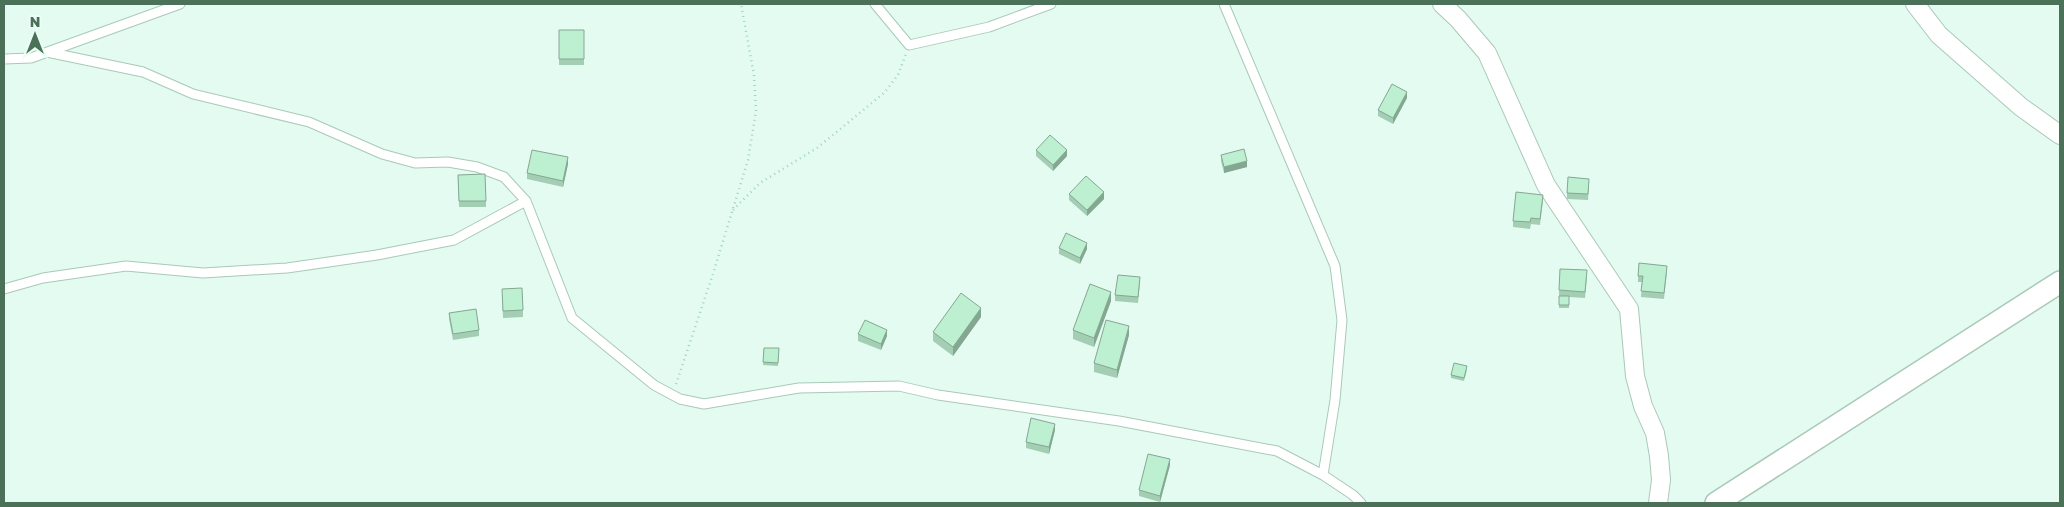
<svg xmlns="http://www.w3.org/2000/svg" width="2064" height="507" font-family="'Golos Text',sans-serif">
<style>
.lines{fill:none;stroke-linecap:round;stroke-linejoin:round}
.service-casing{stroke:#a9c9b7;stroke-width:11}
.minor-casing{stroke:#a9c9b7;stroke-width:20}
.tertiary-casing{stroke:#a9c9b7;stroke-width:24}
.path{stroke:#a0d4b5;stroke-width:2.5;stroke-dasharray:1 4;stroke-linecap:butt}
.service{stroke:#fff;stroke-width:9}
.minor{stroke:#fff;stroke-width:18}
.tertiary{stroke:#fff;stroke-width:21}
.wall{fill:#a3ceb4}
.shaded-wall{fill:#84a792}
.building{fill:#bdefd1;stroke:#84a792}
</style>
<rect width="100%" height="100%" fill="#e4fbf2"/>
<g class="lines">
<defs>
<path id="service" d="M875,4L909,45L989,27L1051,4
M1224,4L1335,266L1342,320L1335,400L1323,475
M47,52L143,72L193,94L309,122L382,154L415,163L448,162L477,167L504,177L526,201L572,318L654,385L680,399L704,404L799,388L899,386L938,395L1119,421L1277,451L1323,475L1353,495L1361,503
M4,59L31,58L180,4
M4,289L43,278L126,266L203,273L287,268L377,255L454,240L526,201"/>
<path id="minor" d="M1442,4L1458,19L1487,53L1546,185L1629,309L1635,376L1643,406L1655,433L1659,456L1661,480L1658,503
M1915,4L1939,35L2021,107L2060,135"/>
<path id="tertiary" d="M1716,503L2060,282"/>
</defs>
<use href="#service" class="service-casing"/>
<use href="#minor" class="minor-casing"/>
<use href="#tertiary" class="tertiary-casing"/>
<path class="path" d="M733,210L760,183L817,148L884,93L898,75L906,54
M676,384L712,277L748,160L756,111L754,75L741,4"/>
<use href="#service" class="service"/>
<use href="#minor" class="minor"/>
<use href="#tertiary" class="tertiary"/>
</g>
<path class="wall" d="M559,30H584V65H559Z
M1407,98L1393,124L1378,116V110Z
M1036,150L1067,156L1053,171L1036,156Z
M1221,155L1247,167L1224,173L1221,161Z
M568,164L563,187L527,179V173Z
M458,175L486,201V207H459Z
M1589,185L1588,200L1567,199V193Z
M1069,194L1104,199L1087,216L1069,200Z
M1543,201L1540,225L1531,224L1530,229L1513,227V221Z
M1059,248L1087,249L1080,264L1059,254Z
M1667,272L1664,299L1641,297L1642,282H1638V276Z
M1587,277L1585,298L1569,297V308H1559V290Z
M1140,283L1138,303L1115,301V295Z
M502,295L523,310V317L503,318Z
M1111,301L1094,347L1073,339V330Z
M449,313L479,330V336L453,340L449,319Z
M981,317L953,356L933,341V332Z
M858,334L887,336L881,350L858,341Z
M1129,335L1117,378L1094,372V363Z
M764,348H779L778,366L763,365Z
M1467,370L1464,381L1451,378V375Z
M1055,430L1049,454L1026,448V442Z
M1170,465L1160,502L1139,496V490Z"/>
<path class="shaded-wall" d="M1407,92V98L1393,124V118Z
M1067,150V156L1053,171V165Z
M568,157V164L563,187V181Z
M1247,161V167L1224,173V167Z
M1104,192V199L1087,216V210Z
M1087,243V249L1080,264V258Z
M1111,292V301L1094,347V338Z
M981,308V317L953,356V347Z
M1129,326V335L1117,378V370Z
M887,330V336L881,350V344Z
M1055,424V430L1049,454V447Z
M1170,459V465L1160,502V496Z"/>
<path class="building" d="M559,30H584V59H559Z
M1392,84L1407,92L1393,118L1378,110Z
M1050,135L1067,150L1053,165L1036,150Z
M1244,149L1247,161L1224,167L1221,155Z
M532,150L568,157L563,181L527,173Z
M485,174L486,201H459L458,175Z
M1086,176L1104,192L1087,210L1069,194Z
M1568,177L1589,179L1588,194L1567,193Z
M1516,192L1543,195L1540,219L1531,218L1530,222L1513,221Z
M1066,233L1087,243L1080,258L1059,248Z
M1639,263L1667,266L1664,293L1641,291L1643,276H1638Z
M1560,269L1587,270L1585,292L1559,290Z
M1118,275L1140,277L1138,297L1115,295Z
M1090,284L1111,292L1094,338L1073,330Z
M522,288L523,310L503,311L502,289Z
M961,293L981,308L953,347L933,332Z
M1559,296H1569V305H1559Z
M476,309L479,330L453,334L449,313Z
M865,320L887,330L881,344L858,334Z
M1106,320L1129,326L1117,370L1094,363Z
M764,348H779L778,363L763,362Z
M1454,363L1467,366L1464,378L1451,375Z
M1031,418L1055,424L1049,447L1026,442Z
M1148,454L1170,459L1160,496L1139,490Z"/>
<rect width="2064" height="507" fill="none" stroke="#4b7259" stroke-width="10"/>
<g transform="translate(35 35)" stroke="#eafef6" stroke-width="4" paint-order="stroke">
<path d="M0-4L9 19L0 12L-9 19Z" fill="#4b7259"/>
<text y="-8" font-size="14" font-weight="bold" text-anchor="middle" fill="#4b7259">N</text>
</g>
</svg>
